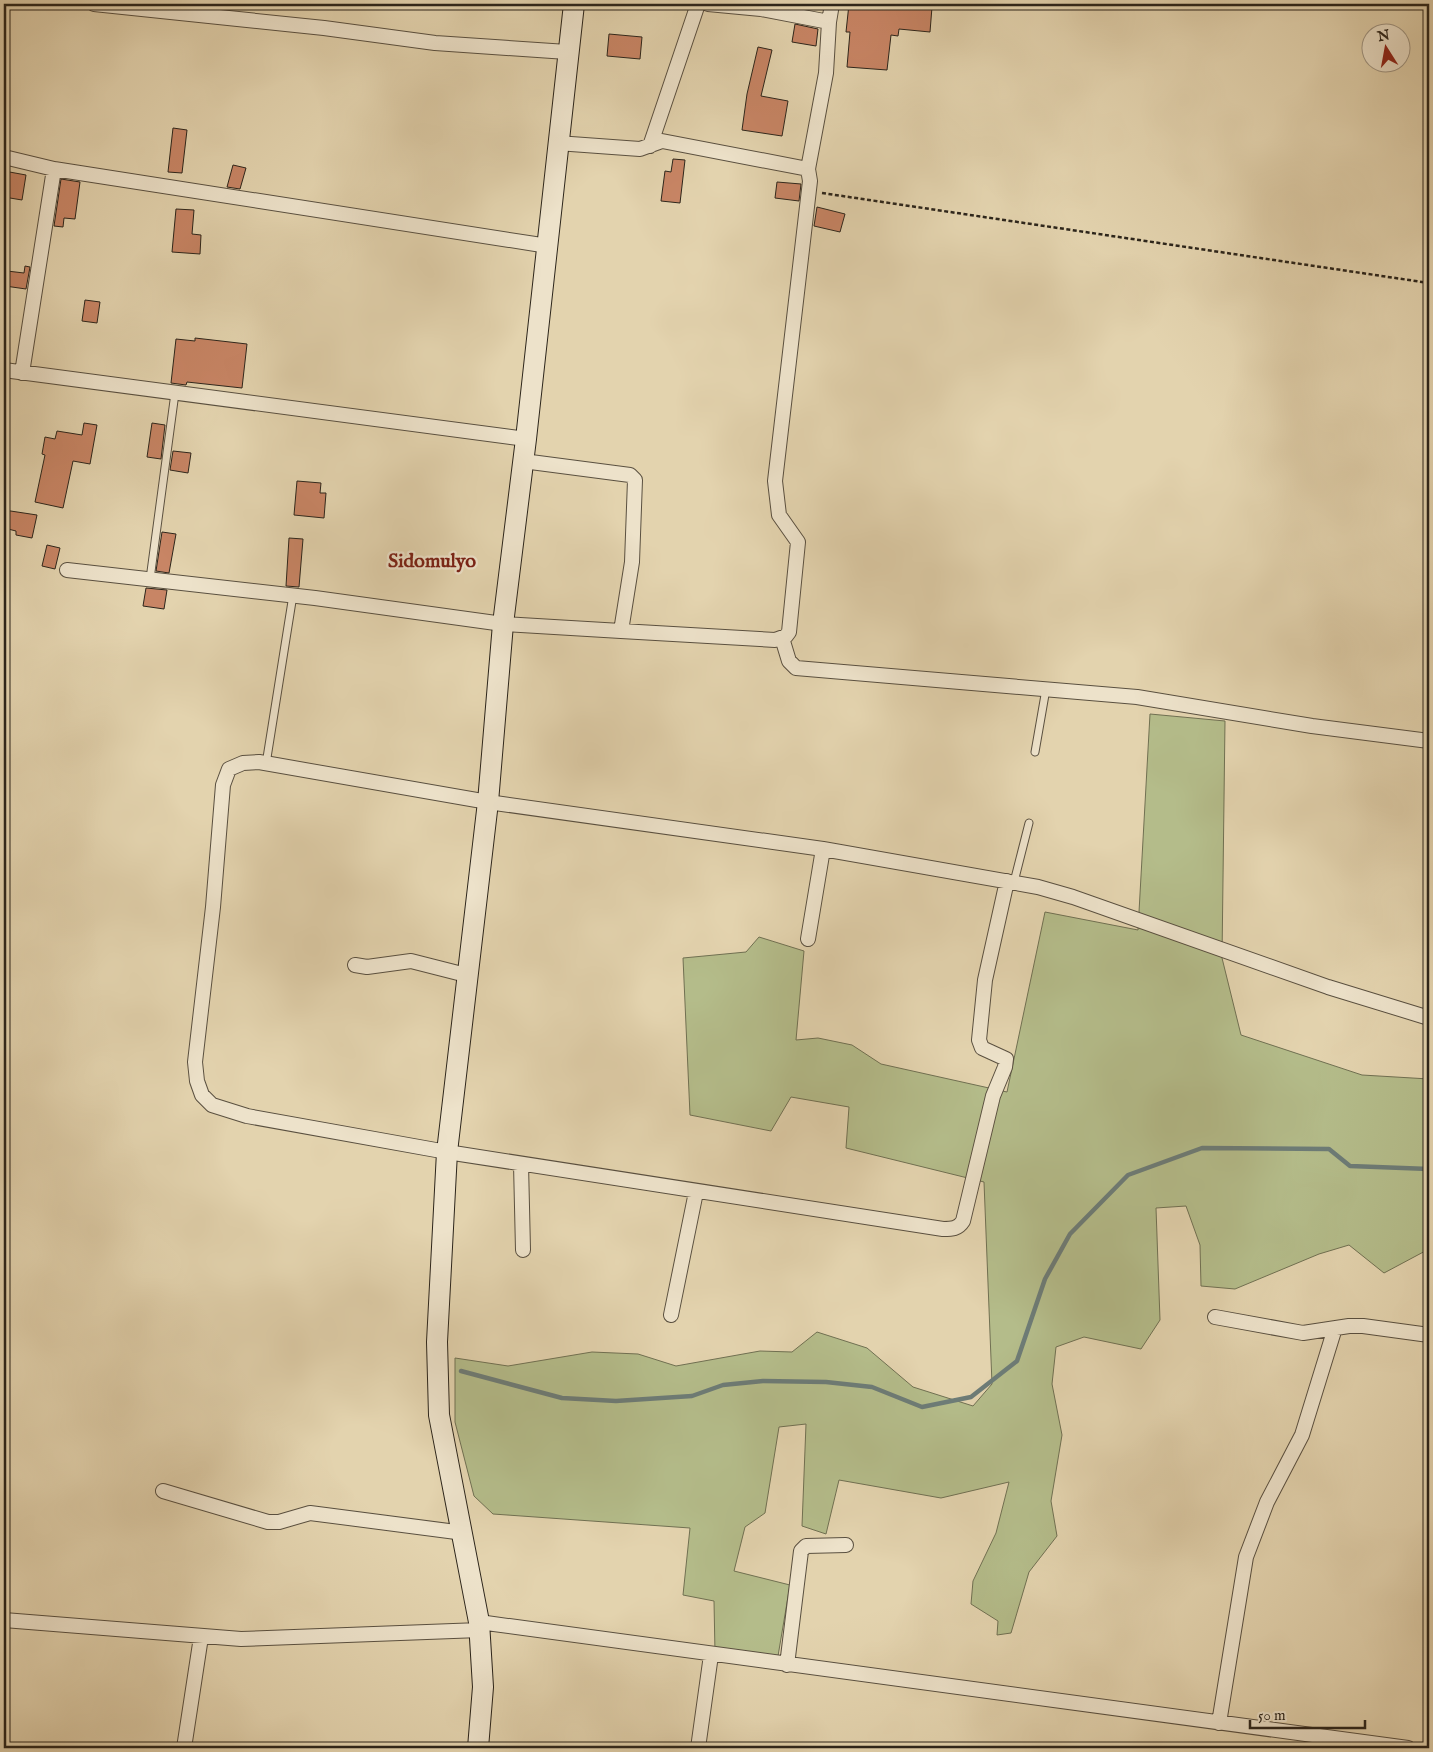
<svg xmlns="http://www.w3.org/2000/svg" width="1433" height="1752" font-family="'IM FELL English',serif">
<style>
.green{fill:#b4bc8a;stroke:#707052}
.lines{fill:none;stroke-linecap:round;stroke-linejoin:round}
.stream{stroke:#6d7c77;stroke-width:4.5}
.building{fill:#c88565;stroke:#2c251b}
.lane-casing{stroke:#5a5040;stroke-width:9}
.street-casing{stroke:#5a5040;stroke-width:16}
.secondary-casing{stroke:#2c251b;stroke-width:22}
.path{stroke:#2c251b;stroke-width:2.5;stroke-dasharray:4 2.5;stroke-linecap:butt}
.lane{stroke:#ede2ca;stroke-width:7}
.street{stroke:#ede2ca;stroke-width:14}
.secondary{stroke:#ede2ca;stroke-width:20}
.labels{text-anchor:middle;stroke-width:4.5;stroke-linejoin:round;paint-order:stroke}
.quarter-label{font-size:20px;font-weight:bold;fill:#7a1f14;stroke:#ede2ca}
</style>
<rect width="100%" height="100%" fill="#e3d3ae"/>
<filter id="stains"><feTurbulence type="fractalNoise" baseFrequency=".004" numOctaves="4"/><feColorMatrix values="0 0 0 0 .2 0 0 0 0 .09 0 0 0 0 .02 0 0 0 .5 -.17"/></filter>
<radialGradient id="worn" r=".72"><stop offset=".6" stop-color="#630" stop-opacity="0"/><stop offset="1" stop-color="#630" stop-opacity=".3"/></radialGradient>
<path class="green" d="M1150,714L1225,721L1222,958L1241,1035L1362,1075L1429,1079V1249L1384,1273L1349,1245L1319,1254L1235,1289L1201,1286L1200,1245L1186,1206L1156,1208L1160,1320L1141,1349L1084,1337L1056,1347L1052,1384L1062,1435L1051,1501L1057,1536L1029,1572L1011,1633L997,1635L998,1621L971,1604L973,1581L996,1533L1009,1482L941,1498L839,1480L826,1534L802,1526L806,1424L779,1427L765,1513L745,1527L734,1571L790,1585L778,1656L715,1653L714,1601L683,1595L690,1528L493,1514L474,1496L455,1422V1358L508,1366L592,1352L638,1354L676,1366L760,1351L792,1352L817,1332L867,1348L913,1387L973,1406L992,1384L984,1182L846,1148L849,1107L791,1097L771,1131L690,1115L683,958L746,952L759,937L804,951L796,1040L818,1038L852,1045L881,1064L1007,1092L1045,912L1138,930Z"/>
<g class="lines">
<path class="stream" d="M461,1371L562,1398L616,1401L692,1396L723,1385L763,1381L826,1382L872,1387L922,1407L971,1397L1017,1361L1045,1279L1070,1234L1128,1175L1202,1148L1329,1149L1350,1166L1429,1169"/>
</g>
<path class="building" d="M849,4H902L932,7L930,32L899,29L898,36L891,35L887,70L847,67L850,32H846Z
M795,24L818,29L816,46L792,42Z
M609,34L642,37L640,59L607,56Z
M758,47L772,50L761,96L788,101L782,136L742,130L747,94Z
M173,128L187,130L182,173L168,172Z
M673,159L685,160L680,203L661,201L665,171L671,172Z
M233,165L246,168L240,189L227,187Z
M4,171L26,175L22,200L4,197Z
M61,179L80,182L75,219L64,218L63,227L54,226Z
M777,182L801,184L799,201L775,198Z
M817,207L845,214L840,232L814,226Z
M176,209L194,210L192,234L201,235L200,254L172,252Z
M25,266L30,267L26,289L5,286L7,271L24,273Z
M85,300L100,302L97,323L82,321Z
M195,338L247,344L242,388L187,382L186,385L171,383L176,339L195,341Z
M84,423L97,425L90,464L73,461L63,508L35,502L45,455L42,454L45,437L55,439L57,431L82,435Z
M152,423L165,425L161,459L147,457Z
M173,451L191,453L188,473L170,470Z
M297,481L321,483L320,493H326L324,518L294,515Z
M4,510L37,515L32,538L16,535V531L4,528Z
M162,532L176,534L169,573L156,571Z
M289,538L303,539L299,587L286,586Z
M47,545L60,548L55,569L42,566Z
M146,588L167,590L164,609L143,606Z"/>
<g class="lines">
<defs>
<path id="lane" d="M150,579L175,393
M1035,752L1046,689
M266,764L293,595
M1014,882L1029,823"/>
<path id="street" d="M94,4L324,28L435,43L567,52
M708,4L761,9L829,22
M557,143L640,149L662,141L808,169
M650,146L698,4
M4,157L54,169L548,246
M4,370L526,439
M22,373L54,169
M67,570L315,598L503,624L621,631L632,562L635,480L630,475L523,461
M621,631L775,640L786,636L789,632L798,542L779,515L775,481L810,181L808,169L826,73L829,22L832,4
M782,638L789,661L796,668L1137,697L1312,726L1429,741
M1007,881L985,980L979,1040L982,1048L1006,1059L1005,1067L993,1096L963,1221C958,1229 952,1229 943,1229L447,1152L247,1116L212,1105L202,1095L197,1081L195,1062L213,907L223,785L229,769L243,763L259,762L488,802L823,849L1038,887L1073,897L1328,987L1429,1018
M808,939L823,849
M355,965L367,967L411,961L466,975
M521,1164L523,1250
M671,1315L696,1192
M1215,1317L1303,1333L1349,1326H1363L1429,1335
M163,1491L268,1522H279L310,1513L464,1533
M4,1620L241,1639L480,1630
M479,1622L1408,1748
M787,1665L801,1551L806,1546L846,1545
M1219,1723L1246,1557L1267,1502L1302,1435L1335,1328
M184,1748L201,1637
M698,1748L711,1655"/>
<path id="secondary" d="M478,1748L483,1687L479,1622L439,1415L437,1342L447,1152L488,802L503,624L526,439L574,4"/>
</defs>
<use href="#lane" class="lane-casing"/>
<use href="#street" class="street-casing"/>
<use href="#secondary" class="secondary-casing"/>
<path class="path" d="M822,193L1429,283"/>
<use href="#lane" class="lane"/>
<use href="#street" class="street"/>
<use href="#secondary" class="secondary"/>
</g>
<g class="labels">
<g class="quarter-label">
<text x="432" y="567">Sidomulyo</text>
</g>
</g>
<rect width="1433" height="1752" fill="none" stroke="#e3d3ae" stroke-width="20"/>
<rect x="5" y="5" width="1423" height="1742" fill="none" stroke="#2c251b" stroke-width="2.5"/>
<rect x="10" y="10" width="1413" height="1732" fill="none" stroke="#2c251b"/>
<g transform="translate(1386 48) rotate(349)"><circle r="24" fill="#ede2ca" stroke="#a09684"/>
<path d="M0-4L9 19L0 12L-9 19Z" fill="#8f2418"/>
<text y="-8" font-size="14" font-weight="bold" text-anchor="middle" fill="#2c251b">N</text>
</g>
<path d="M1250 1720v8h115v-8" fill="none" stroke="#2c251b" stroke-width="2.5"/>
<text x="1258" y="1720" font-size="15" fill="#2c251b" stroke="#ede2ca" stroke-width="4" paint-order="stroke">50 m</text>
<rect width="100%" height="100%" filter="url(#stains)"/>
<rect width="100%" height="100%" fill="url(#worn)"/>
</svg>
